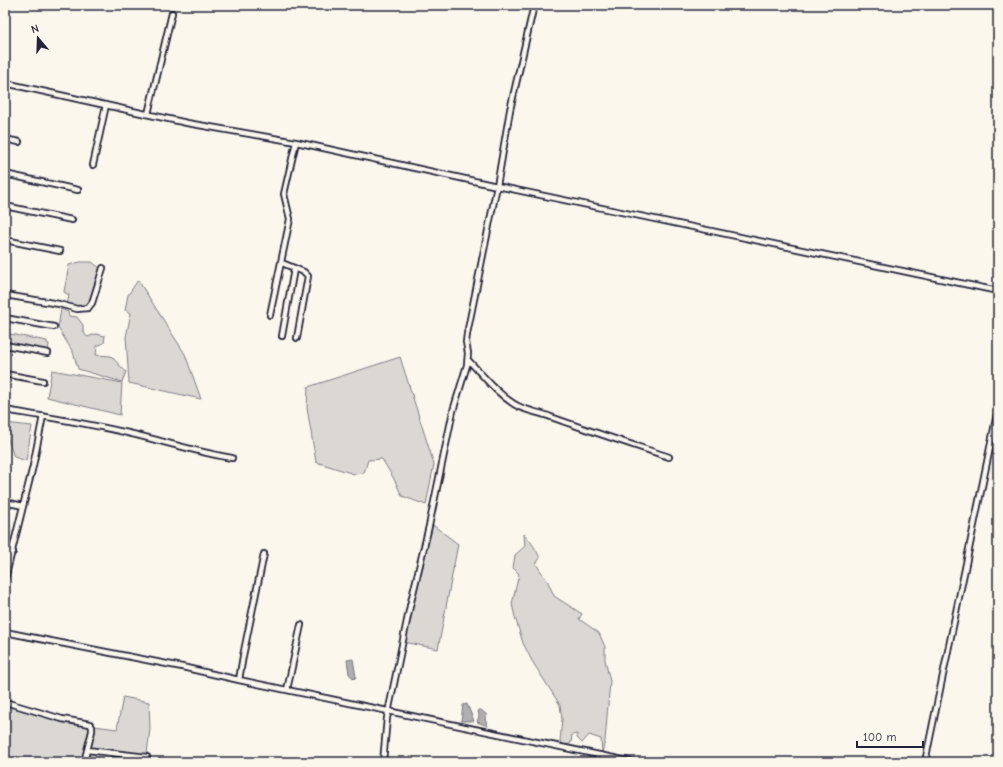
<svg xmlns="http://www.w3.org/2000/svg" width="1003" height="767" font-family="'Comic Neue',sans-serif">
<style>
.green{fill:#dbd8d3;stroke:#7e7d87}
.water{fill:#b1aeb0;stroke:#787681}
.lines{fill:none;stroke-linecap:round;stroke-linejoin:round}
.minor-casing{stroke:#22223b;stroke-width:8}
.minor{stroke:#fbf7ec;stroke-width:4.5}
</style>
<rect width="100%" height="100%" fill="#fbf7ec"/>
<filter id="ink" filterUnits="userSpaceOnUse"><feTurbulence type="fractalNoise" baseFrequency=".025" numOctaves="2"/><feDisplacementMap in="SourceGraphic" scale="8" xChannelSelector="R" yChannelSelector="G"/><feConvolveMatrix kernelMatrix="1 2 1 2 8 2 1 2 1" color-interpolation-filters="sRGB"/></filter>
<g filter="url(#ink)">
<path class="green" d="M80,262H92L101,269L89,305L83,308L67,305L69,295L64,292L69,265Z
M138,280L185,354L201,399L129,383L126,337L131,313L125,310L128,295Z
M61,309L68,312L69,316L77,317L83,325V331L87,337L96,334L105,336L104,343L97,346L96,355L111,356L126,372L122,382L78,369L73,352L58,328Z
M5,333L47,341V343L49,344L48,352L5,343Z
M400,357L434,464L426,505L402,496L394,479L382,459L368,460L364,473L354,474L316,462L307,408L308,387Z
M52,370L122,383L120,415L47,397Z
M5,423L32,426L26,461L14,457L5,431Z
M430,523L458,544L438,649L404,642Z
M524,534C531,541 536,549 540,558L536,564L548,582L554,596L582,614L579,619L599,633L605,647V660L610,681L605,741L602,753L601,739L589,735L582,743L577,738V734L572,735L571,743L565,746L560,741L562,719L560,705L532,661L523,643L515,617L512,604L519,574L513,568L515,555L525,546Z
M123,697L149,702L150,729L146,762H5V704L64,722L117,729Z"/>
<path class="water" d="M353,659L356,677L354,679L349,674L347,660Z
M467,704L474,721H461L463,705Z
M478,710H481L487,715L485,719L488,726L477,722L479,716Z"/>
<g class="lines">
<defs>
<path id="minor" d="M5,83L187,123L296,142L497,186L998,291
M148,114L172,13
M5,139L19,142
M93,165L106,105
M5,174L78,190
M5,206L72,220
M5,240L60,251
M282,263L304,272L308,276L297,338
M5,295L59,304L77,309L88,308L92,303L103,268
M270,315L290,219L284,194L296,142
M5,318L54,327
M282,336L294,269
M5,345L48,353
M468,360C483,375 495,392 514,404C525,411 539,412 551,417C590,431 630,444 669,457
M5,374L43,381
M5,410C46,417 87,423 128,433C163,441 197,452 232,458
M5,502L23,506
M5,550L13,552
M5,579L33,466L43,416
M5,632L182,667L239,680L633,762
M239,680L243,656L264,554
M287,690L301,625
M5,702L62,719L90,724L92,727V731L84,762
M87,750L147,757
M383,762L387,718L410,606L429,526L453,411L467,365L468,353L466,342L467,334L497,186L510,110L534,5
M925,762L998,409"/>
</defs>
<use href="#minor" class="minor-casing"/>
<use href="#minor" class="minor"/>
</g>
</g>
<rect width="1003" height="767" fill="none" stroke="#fbf7ec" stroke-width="20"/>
<rect x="10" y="10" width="983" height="747" fill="none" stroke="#22223b" stroke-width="1.5" filter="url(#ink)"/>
<g transform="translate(38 38) rotate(341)" stroke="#fbf7ec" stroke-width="3" paint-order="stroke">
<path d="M0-3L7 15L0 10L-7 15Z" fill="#22223b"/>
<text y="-6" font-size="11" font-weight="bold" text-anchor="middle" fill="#22223b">N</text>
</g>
<path d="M857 741v6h66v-6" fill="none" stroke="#22223b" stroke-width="2"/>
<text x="863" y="741" font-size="12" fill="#22223b" stroke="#fbf7ec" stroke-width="3" paint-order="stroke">100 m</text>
</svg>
